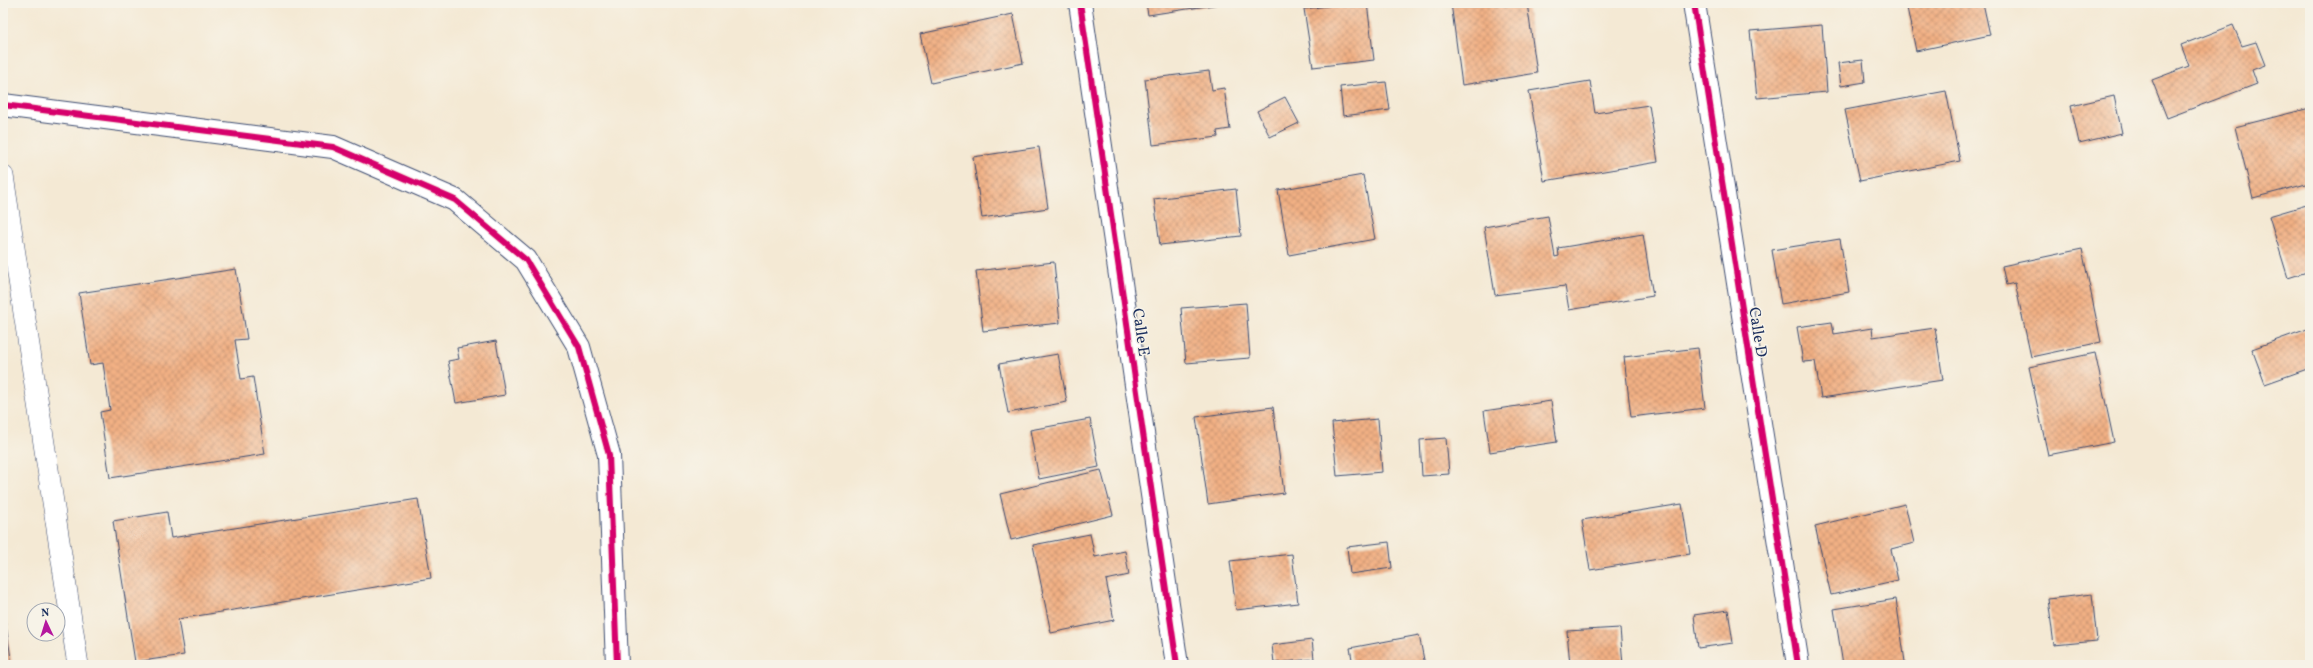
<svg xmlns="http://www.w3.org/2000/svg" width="2313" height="668" font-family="Vollkorn,serif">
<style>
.building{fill:url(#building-cross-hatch)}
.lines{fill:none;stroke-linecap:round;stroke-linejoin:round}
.service-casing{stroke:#3c4b70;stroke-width:22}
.minor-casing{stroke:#3c4b70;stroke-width:24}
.tertiary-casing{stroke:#3c4b70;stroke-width:24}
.service{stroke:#fff;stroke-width:21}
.minor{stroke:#fff;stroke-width:22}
.tertiary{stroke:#fff;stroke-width:22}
.cycleway-casing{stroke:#f7f3e8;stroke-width:8}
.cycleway{stroke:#d6006c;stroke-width:6}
.labels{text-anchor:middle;stroke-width:3;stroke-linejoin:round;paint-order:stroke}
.street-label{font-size:16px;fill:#1b2f5e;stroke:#f7f3e8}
</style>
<defs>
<pattern id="building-cross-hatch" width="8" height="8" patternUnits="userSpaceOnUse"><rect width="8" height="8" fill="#f2b084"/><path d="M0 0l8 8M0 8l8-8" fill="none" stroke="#c3906f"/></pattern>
</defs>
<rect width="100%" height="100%" fill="#f7f3e8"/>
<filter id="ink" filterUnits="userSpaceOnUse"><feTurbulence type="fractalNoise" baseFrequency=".025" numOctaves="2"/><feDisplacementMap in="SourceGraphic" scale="8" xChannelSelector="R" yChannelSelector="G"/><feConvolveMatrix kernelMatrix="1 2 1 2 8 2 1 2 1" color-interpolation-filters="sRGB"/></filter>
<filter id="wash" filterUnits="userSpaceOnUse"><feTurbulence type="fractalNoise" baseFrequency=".012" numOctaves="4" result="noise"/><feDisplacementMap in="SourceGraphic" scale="16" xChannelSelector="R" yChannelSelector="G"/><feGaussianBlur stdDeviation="0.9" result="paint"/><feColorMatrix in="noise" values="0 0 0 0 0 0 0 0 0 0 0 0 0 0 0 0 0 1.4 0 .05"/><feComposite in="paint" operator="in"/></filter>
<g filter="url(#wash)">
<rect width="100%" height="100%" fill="#f4e9d4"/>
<g id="blocks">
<path class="building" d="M1146,3H1220V4L1148,15Z
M1352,3H1367L1374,60L1313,67L1304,9Z
M1451,3H1527L1537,73L1462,85Z
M1906,3H1983L1990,35L1916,51Z
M1013,14L1023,63L931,83L920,34Z
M1822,25L1827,92L1757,98L1750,31Z
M2233,25L2242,46L2256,42L2265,65L2252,70L2257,84L2167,118L2152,80L2189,66L2181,45Z
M1863,60L1865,82L1841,86L1838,63Z
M1209,71L1212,90L1224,88L1230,129L1217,131L1218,137L1153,145L1145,79Z
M1590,81L1595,113L1649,105L1658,162L1544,181L1529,91Z
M1386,82L1390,110L1343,116L1340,87Z
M1946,91L1960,161L1860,181L1845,110Z
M2114,96L2122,133L2079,143L2071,106Z
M1285,97L1299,123L1270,137L1257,111Z
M2310,108V183L2253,198L2235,127Z
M1039,147L1048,208L982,218L973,157Z
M1363,175L1375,239L1289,255L1278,190Z
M1236,189L1241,236L1160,245L1154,199Z
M2310,204V271L2288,278L2269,216Z
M1548,216L1555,257L1559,256L1558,248L1643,234L1653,296L1569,310L1565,286L1495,295L1484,227Z
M1840,239L1849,292L1781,304L1772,250Z
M2082,249L2101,342L2031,357L2015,283L2006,285L2002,266Z
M1054,262L1060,323L983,331L976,271Z
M236,269L247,339L235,340L241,379L253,377L265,454L110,478L100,412L110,410L103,363L90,365L79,293Z
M1246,303L1250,358L1186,363L1181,308Z
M1832,322L1834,334L1872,328L1873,337L1935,328L1943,380L1821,398L1815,361L1803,362L1797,327Z
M2310,328V368L2265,384L2252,349Z
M496,341L505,395L456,403L448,361L459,359L457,348Z
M1698,348L1705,408L1631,417L1624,357Z
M2095,353L2114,442L2048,455L2029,367Z
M1058,354L1067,402L1008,413L999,364Z
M1551,401L1557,442L1490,452L1484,411Z
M1273,407L1284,493L1208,504L1196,417Z
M1090,419L1099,467L1039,479L1030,430Z
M1378,419L1382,472L1337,476L1332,423Z
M1446,438L1449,474L1422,476L1420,440Z
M1101,470L1113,515L1011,540L1000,494Z
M418,499L431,578L178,619L184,655L135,662L113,521L167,512L171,538Z
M1682,504L1690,554L1590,570L1582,520Z
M1905,504L1914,543L1891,549L1898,580L1831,595L1815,526Z
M1090,534L1095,557L1125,551L1129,575L1106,580L1114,620L1051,633L1033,545Z
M1389,542L1392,568L1350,574L1347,547Z
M1292,554L1298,603L1236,610L1230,561Z
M2092,594L2097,641L2054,645L2048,599Z
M1896,599L1905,662L1885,665H1843L1834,609Z
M1728,610L1733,643L1698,648L1694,615Z
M3,612H4L12,665H3Z
M1620,628L1623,665H1570L1567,631Z
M1419,635L1425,665H1353L1350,648Z
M1312,640L1314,659L1274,663L1272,645Z"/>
</g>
</g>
<g filter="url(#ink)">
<use href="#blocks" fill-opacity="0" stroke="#3c4b70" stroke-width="1"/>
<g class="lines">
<defs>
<path id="service" d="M3,176L78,665"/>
<path id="minor" d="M1080,3L1177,665
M1694,3L1798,665"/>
<path id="tertiary" d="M3,105L333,147L455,200L526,260L579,347L609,455L617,665"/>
</defs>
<use href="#service" class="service-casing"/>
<use href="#minor" class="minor-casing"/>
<use href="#tertiary" class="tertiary-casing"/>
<use href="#service" class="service"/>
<use href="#minor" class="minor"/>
<use href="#tertiary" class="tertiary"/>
<defs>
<path id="cycleway" d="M1080,3L1177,665
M1694,3L1798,665
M3,105L333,147L455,200L526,260L579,347L609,455L617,665"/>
</defs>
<use href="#cycleway" class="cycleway-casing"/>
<use href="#cycleway" class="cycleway"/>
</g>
</g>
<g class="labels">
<g class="street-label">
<text transform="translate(1142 332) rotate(82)" y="6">Calle E</text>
<text transform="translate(1759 332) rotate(81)" y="6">Calle D</text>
</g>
</g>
<rect width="2313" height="668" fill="none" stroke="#f7f3e8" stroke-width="16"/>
<g transform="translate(46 622) rotate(356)"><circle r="19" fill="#f7f3e8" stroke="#9fa5b1"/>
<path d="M0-3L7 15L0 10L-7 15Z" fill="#b5179e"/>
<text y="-6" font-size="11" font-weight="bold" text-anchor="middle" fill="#1b2f5e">N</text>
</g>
</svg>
